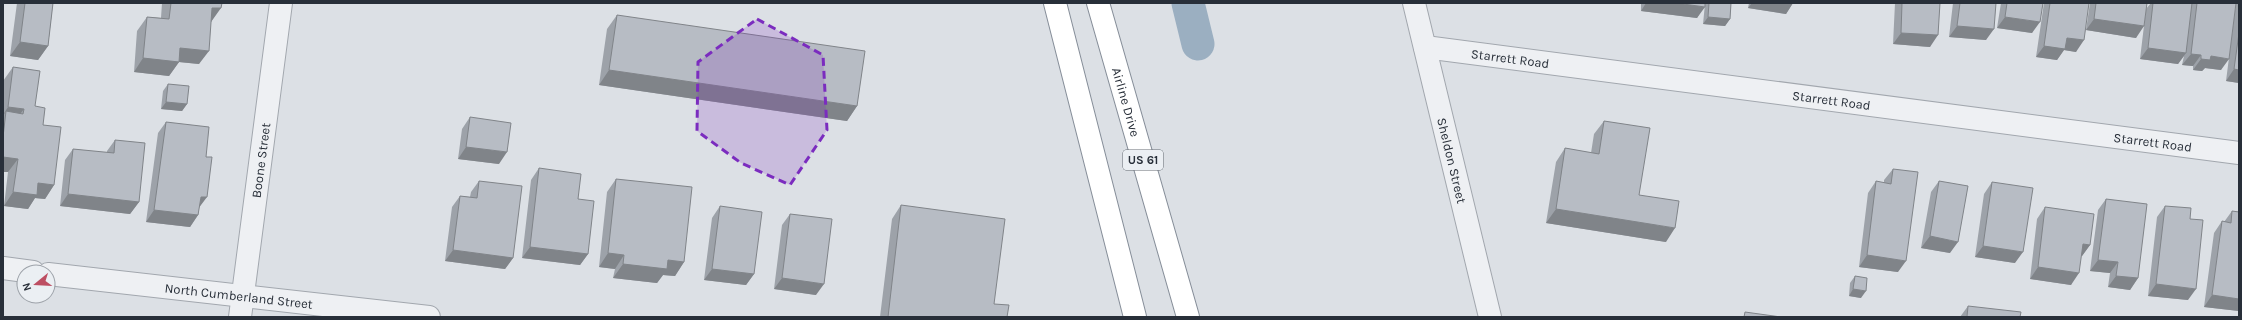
<svg xmlns="http://www.w3.org/2000/svg" width="2242" height="320" font-family="Karla,sans-serif">
<style>
.lines{fill:none;stroke-linecap:round;stroke-linejoin:round}
.canal{stroke:#9bafc1;stroke-width:33}
.minor-casing{stroke:#a2a7ae;stroke-width:24}
.highway-casing{stroke:#868e99;stroke-width:24}
.minor{stroke:#eef0f3;stroke-width:22}
.highway{stroke:#fff;stroke-width:22}
.wall{fill:#9da2a9}
.shaded-wall{fill:#808489}
.building{fill:#b7bcc4;stroke:#808489}
.marked{fill:#7b2cbf;fill-opacity:0.2;stroke:#7b2cbf;stroke-width:3;stroke-dasharray:8 5;stroke-linejoin:round}
.labels{text-anchor:middle;stroke-width:3;stroke-linejoin:round;paint-order:stroke}
.shield{fill:#ebeff3;stroke:#626971;stroke-width:1}
.shield-label{font-size:12px;font-weight:bold;fill:#282f39}
.street-label{font-size:13px;fill:#282f39;stroke:#ebeff3}
</style>
<rect width="100%" height="100%" fill="#dce0e5"/>
<g class="lines">
<path class="canal" d="M1188,3L1198,44"/>
<defs>
<g id="minor">
<path id="s1" d="M1414,3L1490,317"/>
<path id="s2" d="M1425,47L2239,153"/>
<path d="M3,268L33,272"/>
<path id="s3" d="M48,274L429,317"/>
<path id="s4" d="M240,317L281,3"/>
</g>
<g id="highway">
<path d="M1055,3L1135,317"/>
<path id="s5" d="M1098,3L1188,317"/>
</g>
</defs>
<use href="#minor" class="minor-casing"/>
<use href="#highway" class="highway-casing"/>
<use href="#minor" class="minor"/>
<use href="#highway" class="highway"/>
</g>
<path class="wall" d="M17,3H53L48,46L38,60L10,56Z
M162,3H222L211,22L199,64L179,62L169,76L134,72L137,31L147,17L161,18Z
M1641,3H1731L1730,19L1725,26L1703,24L1705,4L1697,18L1641,11Z
M1749,3H1793L1786,14L1748,8Z
M1895,3H1940L1930,47L1893,44Z
M1953,3H1996L1986,40L1949,37Z
M2001,3H2043L2032,33L1997,28Z
M2044,3H2089L2076,52L2064,50L2057,60L2036,57Z
M2090,3H2147L2136,38L2086,30Z
M2151,3H2236L2221,70L2205,68L2202,71L2193,70V66L2182,65L2184,56L2178,64L2140,59L2146,9Z
M2236,3H2239V83L2226,81Z
M617,15L857,106L847,121L599,85L607,29Z
M13,67L35,106L43,125L54,185L45,199L35,198L28,209L4,206L8,172H3V81Z
M168,84L187,104L182,111L161,109L163,91Z
M470,117L499,164L458,159L462,129Z
M1604,121L1639,195L1666,242L1546,223L1556,162L1565,148L1591,153L1594,134Z
M166,122L199,208L198,215L190,227L146,222L158,133Z
M115,140L139,202L130,214L60,206L65,160L73,149L107,153V151Z
M539,168L578,199L588,254L580,265L522,258L531,180Z
M1893,169L1898,272L1859,267L1868,193L1876,181L1884,183V180Z
M616,179L684,262L675,276L663,275L657,283L613,278L615,269L599,267L607,192Z
M479,181L513,258L505,269L445,261L452,207L460,196L470,197L471,192Z
M1939,181L1950,253L1921,248L1931,192Z
M1992,182L2015,263L1975,257L1984,194Z
M2106,199L2138,278L2130,290L2108,287L2110,273L2090,271L2098,210Z
M901,205L994,304L1007,317H880L892,219Z
M720,206L754,274L746,285L704,280L712,218Z
M2165,206L2190,219L2188,300L2148,296L2157,217Z
M2045,207L2090,245L2082,256H2081L2071,285L2030,279L2037,219Z
M2232,211L2239,212V311L2204,307L2214,233L2222,221L2224,222Z
M790,214L816,295L774,289L782,225Z
M1855,276L1861,298L1849,296L1850,283Z
M1968,306L1967,317H1960Z"/>
<path class="shaded-wall" d="M1646,3H1676L1705,7L1697,18L1641,11Z
M1752,3H1793L1786,14L1748,8Z
M212,8H221L211,22Z
M1708,17L1730,19L1725,26L1703,24Z
M2005,17L2040,22L2032,33L1997,28Z
M2094,19L2144,26L2136,38L2086,30Z
M1957,26L1994,29L1986,40L1949,37Z
M1901,33L1938,35L1930,47L1893,44Z
M2067,38L2084,40L2076,52L2064,50L2057,60L2036,57L2044,46Z
M20,42L48,46L38,60L10,56Z
M180,48L209,51L199,64L179,62L169,76L134,72L143,58Z
M2148,48L2186,53L2178,64L2140,59Z
M2191,54L2201,55L2193,66L2182,65Z
M2211,56L2229,59L2221,70L2205,68L2202,71L2193,70L2201,59Z
M2234,69L2239,70V83L2226,81Z
M609,70L857,106L847,121L599,85Z
M166,102L187,104L182,111L161,109Z
M8,107L24,109L14,122L6,111L3,116V115Z
M466,147L507,152L499,164L458,159Z
M3,157L18,159L8,172H3Z
M38,183L54,185L45,199L35,198L28,209L4,206L13,192Z
M68,194L139,202L130,214L60,206Z
M201,197H207L198,209Z
M1556,209L1675,228L1666,242L1546,223Z
M154,210L198,215L190,227L146,222Z
M1930,236L1958,242L1950,253L1921,248Z
M2083,244L2090,245L2082,256L2075,255Z
M1983,246L2023,252L2015,263L1975,257Z
M530,247L588,254L580,265L522,258Z
M453,250L513,258L505,269L445,261Z
M608,253L624,255L615,269L599,267Z
M1867,255L1906,261L1898,272L1859,267Z
M668,260L684,262L675,276L663,275L657,283L613,278L623,264Z
M2098,260L2118,262L2110,273L2090,271Z
M2038,267L2079,273L2071,285L2030,279Z
M712,269L754,274L746,285L704,280Z
M2116,276L2138,278L2130,290L2108,287Z
M782,278L824,284L816,295L774,289Z
M2156,284L2196,289L2188,300L2148,296Z
M1853,289L1866,291L1861,298L1849,296Z
M2212,295L2239,299V311L2204,307Z"/>
<path class="building" d="M25,3H53L48,46L20,42Z
M171,3H222L221,8H212L209,51L180,48L179,62L143,58L147,17L169,19Z
M1676,3H1705V7Z
M1709,3H1731L1730,19L1708,17Z
M1902,3H1940L1938,35L1901,33Z
M1960,3H1996L1994,29L1957,26Z
M2007,3H2043L2040,22L2005,17Z
M2050,3H2089L2084,40L2067,38L2065,49L2044,46Z
M2096,3H2147L2144,26L2094,19Z
M2153,3H2192L2186,53L2148,48Z
M2197,3H2236L2229,59L2211,56L2210,60L2201,59V55L2191,54Z
M617,15L865,51L857,106L609,70Z
M2239,33V70L2234,69Z
M13,67L40,71L35,106L45,108L43,125L61,127L54,185L38,183L37,195L13,192L18,159L3,157V137L6,111L23,114L24,109L8,107Z
M168,84L189,86L187,104L166,102Z
M470,117L511,123L507,152L466,147Z
M1604,121L1650,128L1639,195L1679,201L1675,228L1556,209L1565,148L1599,154Z
M166,122L209,127L206,157H212L207,197H201L198,215L154,210Z
M115,140L145,143L139,202L68,194L73,149L114,153Z
M539,168L581,174L578,199L594,201L588,254L530,247Z
M1893,169L1918,172L1906,261L1867,255L1876,181L1891,184Z
M616,179L692,187L684,262L668,260L667,269L623,264L624,255L608,253Z
M479,181L522,186L513,258L453,250L460,196L477,198Z
M1939,181L1968,186L1958,242L1930,236Z
M1992,182L2033,188L2023,252L1983,246Z
M2106,199L2147,204L2138,278L2116,276L2118,262L2098,260Z
M901,205L1005,219L994,304L1009,305L1007,317H888Z
M720,206L762,212L754,274L712,269Z
M2165,206L2191,208L2190,219L2203,220L2196,289L2156,284Z
M2045,207L2094,214L2090,245L2083,244L2079,273L2038,267Z
M2232,211L2239,212V299L2212,295L2222,221L2231,223Z
M790,214L832,219L824,284L782,278Z
M1855,276L1867,278L1866,291L1853,289Z
M1968,306L2021,312L2020,317H1967Z
M1745,312L1781,317H1744Z"/>
<path class="marked" d="M757,19L823,55L827,130L790,185L741,163L697,131L698,62Z"/>
<g class="labels">
<rect class="shield" x="1123" y="150" width="40" height="20" rx="3"/>
<g class="shield-label">
<text x="1143" y="164">US 61</text>
</g>
<g class="street-label">
<text dy="5" stroke="none"><textPath href="#s2" startOffset="86">Starrett Road</textPath></text>
<text dy="5" stroke="none"><textPath href="#s2" startOffset="410">Starrett Road</textPath></text>
<text dy="5" stroke="none"><textPath href="#s5" startOffset="103">Airline Drive</textPath></text>
<text dy="5" stroke="none"><textPath href="#s2" startOffset="734">Starrett Road</textPath></text>
<text dy="5" stroke="none"><textPath href="#s4" startOffset="158">Boone Street</textPath></text>
<text dy="5" stroke="none"><textPath href="#s1" startOffset="162">Sheldon Street</textPath></text>
<text dy="5" stroke="none"><textPath href="#s3" startOffset="192">North Cumberland Street</textPath></text>
</g>
</g>
<rect width="2242" height="320" fill="none" stroke="#282f39" stroke-width="8"/>
<g transform="translate(36 284) rotate(252)"><circle r="19" fill="#ebeff3" stroke="#9da2a9"/>
<path d="M0-3L7 15L0 10L-7 15Z" fill="#bd4e62"/>
<text y="-6" font-size="11" font-weight="bold" text-anchor="middle" fill="#282f39">N</text>
</g>
</svg>
